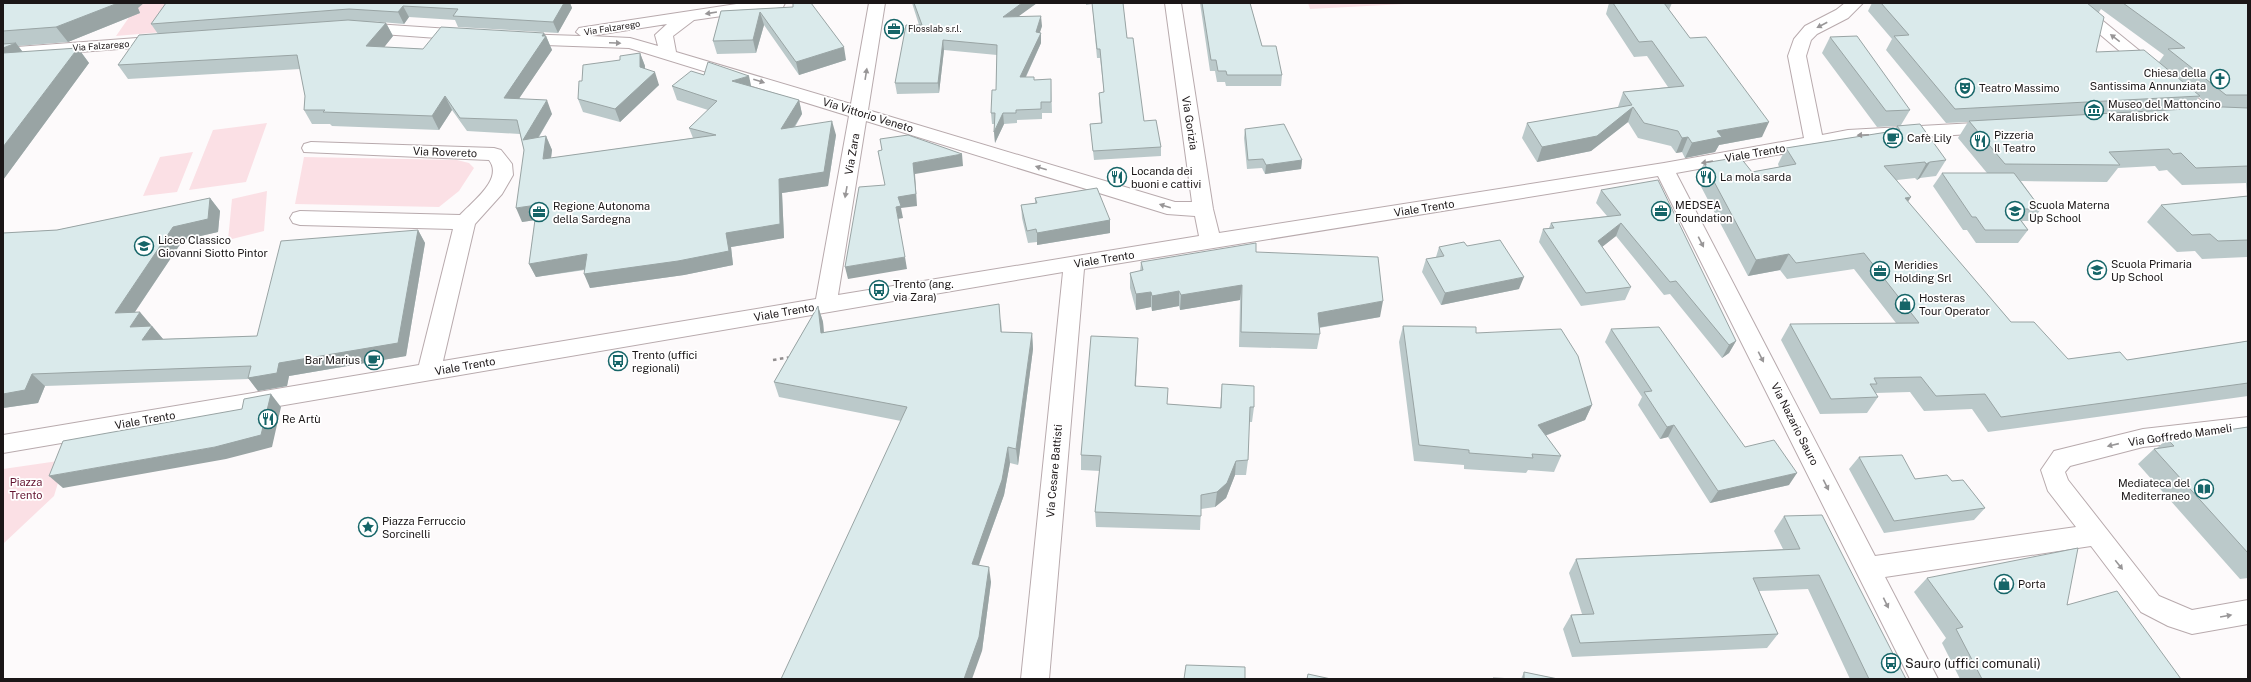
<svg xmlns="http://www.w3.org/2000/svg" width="2251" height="682" font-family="'Public Sans',sans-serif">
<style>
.green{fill:#fbe0e5}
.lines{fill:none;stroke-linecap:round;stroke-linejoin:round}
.minor-casing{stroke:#b8aaad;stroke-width:2}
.path{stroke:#928e8f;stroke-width:2.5;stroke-dasharray:3.5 3.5;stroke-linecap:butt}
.minor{fill:#fff;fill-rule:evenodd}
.wall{fill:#bbc9ca;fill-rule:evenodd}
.shaded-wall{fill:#99a4a4}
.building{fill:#daeaeb;stroke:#99a4a4}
.oneway{fill:#989697}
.labels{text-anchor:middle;stroke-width:3.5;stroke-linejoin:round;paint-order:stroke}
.far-street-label{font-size:9px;fill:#1b1617;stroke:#fff}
.far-poi-label{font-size:9px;fill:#1b1617;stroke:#fff;text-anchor:start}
.poi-label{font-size:11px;fill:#1b1617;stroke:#fff;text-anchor:start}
.street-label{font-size:11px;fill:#1b1617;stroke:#fff}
.park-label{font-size:11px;fill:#631430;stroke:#fff}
.near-poi-label{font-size:13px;fill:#1b1617;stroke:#fff;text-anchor:start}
</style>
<rect width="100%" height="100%" fill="#fdfafb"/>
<path class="green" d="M139,3H181L162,32L116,36Z
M1308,3H1424L1310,9Z
M267,123L246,182L189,190L213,130Z
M193,152L177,192L143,196L160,157Z
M304,157L457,160L469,163L474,168L459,191L439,207L295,204Z
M267,191L264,231L228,240L232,199Z
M65,460L54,496L3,544V469Z"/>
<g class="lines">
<defs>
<path id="minor" d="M743,3H785L783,7L777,8L694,20L673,36L676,52L851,104L869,3H885L868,110L1175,202H1192L1165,3H1181L1213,209L1219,233L1664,163L1804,138L1788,56L1794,39L1805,26L1836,10L1845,3H1863L1848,18L1817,34L1811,40L1806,56L1822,135L1848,130L1993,122L2000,124L2002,128L2000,132L1848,142L1676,173L1875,556L2076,527L2048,491L2041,470L2054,451L2143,429L2248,417V435L2143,447L2070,466L2065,472L2068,480L2159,596L2192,610L2248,600V624L2192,634L2168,626L2141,612L2091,546L1885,577L1938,679H1910L1658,176L1084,269L1049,679H1021L1063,272L3,453V435L419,365L453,229L300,225L293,223L290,218L293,213L300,211L460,215C472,202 504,179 489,160L304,152L302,148L304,144L311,142L494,148L501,150L509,160L512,164L513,175L502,194L475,224L443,361L816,299L849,116L629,48L517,44L511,43L508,39L511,35L517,34L581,36L576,32L579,28L585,27ZM667,24L655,35L658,46L630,38L590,36ZM866,121L1167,214L1195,216L1199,236L838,295Z
M2063,3H2081L2216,113L2218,117L2216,121L2209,123L2202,121Z
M360,23L465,30L471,31L474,35L471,39L465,40L354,32L352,28L354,24Z
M164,36L170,37L173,41L170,45L3,58V48Z"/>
</defs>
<use href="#minor" class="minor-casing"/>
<path class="path" d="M773,360L791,357"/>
<use href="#minor" class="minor"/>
</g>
<path class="wall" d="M3,3L138,8L140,13L68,42L18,46L23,52L78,48L89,63L3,180Z
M166,3H570L572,8L558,33L458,27L455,20L409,17L404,24L369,21L386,23L393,36L384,47L423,49L544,33L545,36H546L552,50L519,98L552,114L539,137L546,136L552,150L551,158L693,138L689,128L708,110L677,100L672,86L704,75L752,87L799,100L802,114L795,127L836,135L828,186L782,193L784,238L731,247L733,265L684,275L590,288L585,270L536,277L529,264L535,220L522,222L524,150L520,134L467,131L452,110L439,130L332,126L330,124H312L304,110L305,96L300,69L128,79L118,65L158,34L151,24Z
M912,3H1037L1018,16L1042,26L1040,32L1041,43L1026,77L1034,80L1051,79L1052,113H1042V119L1017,120V123L1004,124L995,143L994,124H992L991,113L996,90L997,55L944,50L939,93L897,94L895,83L919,25Z
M1086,3H1123L1127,38L1144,121L1161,147V156L1094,160L1090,124L1101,123L1099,102V93H1104L1100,58H1097L1092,4L1086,5Z
M1200,3H1250L1262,46L1282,75L1281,86H1226L1225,82H1217L1215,71H1210Z
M1609,3H1672L1669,10L1762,137L1719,145L1715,152L1685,158L1682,152L1676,153L1671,146L1638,138L1628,122L1591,151L1537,162L1522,138L1527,123L1619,108L1618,107L1623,92L1668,87L1647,56L1634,57L1606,14Z
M1872,3H2248V106L2247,108H2248V258L2247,257L2202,259L2195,251L2177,252L2147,222L2161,205L2247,196L2246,183L2182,185L2167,170L2159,171L2155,166L2118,168L2107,182L2021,181L2041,209L2032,221H2022L2028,230L2018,243H1976L1967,230H1963L1933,186L1942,173H1987L1958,138L1968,122L1946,123L1886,50L1892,39L1868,11ZM2101,9L2164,55L2159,62L2096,52L2099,12ZM2199,97L2213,108L2189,109Z
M793,7L846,60L799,75L764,25L756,53L717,54L713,41L721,11Z
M1830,37L1910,110L1901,125L1946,160L1936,176L1920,178L1917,180L1915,178L1897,180L1908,202L2011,322L2068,359L2127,360L2248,341V396L1988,432L1972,409L1924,411L1910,392L1875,393L1878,397L1867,413L1820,414L1781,340L1790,324L1896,323L1854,269L1787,279L1780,270L1748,276L1697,179L1704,163L1752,172L1779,167L1778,164L1786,148L1894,131L1897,126L1877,127L1822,53Z
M640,53L645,66V69L659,85L620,122L583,112L578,99L582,81L620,60Z
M1245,129L1302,160L1301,169L1265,174L1262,168L1247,169L1244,138Z
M1601,190L1736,341L1729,353L1722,358L1670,294L1664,295L1616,236L1602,247L1631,287L1625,300L1581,306L1539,242L1543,229L1549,228L1551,223L1607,216L1596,203Z
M210,198L220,211L218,232L183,240L135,312L151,325L150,326H152L163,339H162L257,336L418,230L425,243L406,356L289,376L287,386L258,391L249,379L45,386L38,403L3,408V233L57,230Z
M1035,198L1110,220V233L1037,245V242L1028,243L1022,218L1021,205L1035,203Z
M1467,246L1519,289L1441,305L1422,272L1426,259L1436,257L1439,247Z
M1256,252L1380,317L1319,328L1320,334L1317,349H1314L1239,347L1240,300L1180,310L1179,306L1152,311L1151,307L1136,310L1130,288V273L1140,271L1141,262Z
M818,306L823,322L824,332L1001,320L1002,332L1032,333L1033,349L1018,465L1010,463L1004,495L979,565L991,582L982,651L901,421L779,397L774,382Z
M1403,326L1476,333L1592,405L1585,420L1545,436L1561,456L1554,472L1528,470L1526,473L1464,469V465L1414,461L1399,342Z
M1611,329L1745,447L1789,485L1710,503L1668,437L1660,439L1638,405L1642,397L1605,342Z
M1137,353L1136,386L1167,404L1220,408L1222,384L1254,407L1252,422H1249L1248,460L1246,475H1235L1226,498L1215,507L1201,509L1200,530L1096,527L1095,512L1100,471L1081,470V455Z
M2248,427V578L2240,579L2138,464L2154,449L2157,448L2167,439Z
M1859,457L1915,479L1952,481L1985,508L1974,520L1884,533L1849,469Z
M1784,516L1906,679H1850L1808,589L1759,591L1778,634L1767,648L1572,657L1563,629L1571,615L1582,614L1569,573L1576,559L1783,549L1774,531Z
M1927,578L2067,605L2181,679H1960L1942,643L1946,638L1914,592Z
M1524,672L1558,679H1521Z"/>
<path class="shaded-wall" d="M118,3H144L138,8L140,13L68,42L56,27Z
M564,3H570L572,8L558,33L553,22Z
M1022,3H1037L1004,27L1003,17Z
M403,6L409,17L404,24L398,12Z
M760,12L764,25L756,53L753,40Z
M1041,16L1042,26L1038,38L1041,33V43L1021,87L1020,77Z
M386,23L393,36L374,60L366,46Z
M544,33L546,37V36L552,50L510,112L504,98Z
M943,40L944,50L939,93L938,83Z
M16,43L27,58L3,67V48Z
M844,47L846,60L799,75L796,62Z
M78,48L89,63L3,180V147Z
M640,53L645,66L644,79L640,67Z
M655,72L659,85L620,122L615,109Z
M749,76L752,90L732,81Z
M445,96L452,110L439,130L432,116Z
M547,100L552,114L529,153L523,140Z
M799,100L802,114L784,143L781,129Z
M1633,107L1628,122L1591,151L1537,162L1542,147Z
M1003,113L1004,124L995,143L994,132Z
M832,121L836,135L828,186L782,193L784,238L731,247L733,265L684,275L590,288L584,274L779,179Z
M1769,122L1762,137L1719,145L1715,152L1685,158L1692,143L1717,131Z
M546,136L552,150L549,173L543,159Z
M1688,137L1682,152L1676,153L1682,138Z
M962,154L963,166L915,174L917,206L901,208L903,218L898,219L896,207L898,197L913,163Z
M1302,160L1301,169L1265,174L1266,165Z
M1930,162L1920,178L1917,180L1926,164Z
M1911,197L1901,213L1905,198Z
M210,198L220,211L218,232L183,240L126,325L115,313L173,227Z
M537,205L543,219L522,222L516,208Z
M1110,220V233L1037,245V233Z
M1621,223L1616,236L1593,254L1598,241Z
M418,230L425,243L406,356L289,376L287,386L258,391L248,378Z
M587,254L593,268L536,277L529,264Z
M1789,254L1780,270L1748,276L1756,260Z
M905,257L907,269L848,279L845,267Z
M1524,277L1519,289L1441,305L1445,293Z
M1242,285L1240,300L1180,310L1181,295Z
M1179,291V306L1152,311V296Z
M1151,292V307L1136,310V294Z
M1383,301L1380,317L1316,328L1318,313Z
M818,306L823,322L825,349L821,333Z
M140,312L151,325L141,339L130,327Z
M152,326L163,339L154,353L142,340Z
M1032,333L1033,349L1018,465L1016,449Z
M1138,338L1137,353L1135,401V386Z
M1736,341L1729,353L1722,358L1729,345Z
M32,374L45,386L38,403L3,408V394Z
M271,394L281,407L272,447L226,459L63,488L49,476L215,447Z
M1592,405L1585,420L1531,441L1538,425Z
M1674,425L1668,437L1660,439L1667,427Z
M1008,447L1010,463L1004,495L974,578L972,564Z
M1236,461L1235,475L1226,498L1215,507L1217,492Z
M1797,473L1789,485L1710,503L1718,491Z
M989,567L991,582L982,651L972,679H964Z"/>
<path class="building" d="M3,3H118L56,27L3,31Z
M166,3H564L553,22L453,16L458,9L403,6L398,12L349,9L151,24Z
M793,3H811L844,47L796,62L760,12L753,40L713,41L721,11L793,7Z
M914,3H1022L1003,17L1041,16L1036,32L1041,33L1020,77H1034V80L1051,79V102H1041V109L1016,110V113H1003L994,132L995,113H991L992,90H996L997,45L943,40L938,83H895L906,25H922Z
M1092,3H1123L1127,38H1133L1144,121L1156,120L1161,147L1093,151L1090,124L1102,123L1099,93L1104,92L1100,49H1097Z
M1202,3H1250L1262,46H1276L1282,75H1227L1226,71H1218L1216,60H1211Z
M1613,3H1664L1690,38L1706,37L1769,122L1717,131L1722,137L1692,143L1688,137L1682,138L1678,131L1644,123L1633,107L1597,136L1542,147L1527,123L1632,105L1623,92L1684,86L1652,41L1639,42Z
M1881,3H2087L2104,17L2096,52L2144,50L2200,96L1955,109L1894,36L1909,35Z
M2123,3H2248V95H2226L2168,49L2185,48Z
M348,20L386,23L366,46L423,49L441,27L544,33L542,36H546L504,98L547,100L523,140L546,136L543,159L716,135L689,128L717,101L672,86L691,71L704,75L708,62L749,76L732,81L799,100L781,129L832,121L824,172L779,179L780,224L726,233L729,251L678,261L584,274L587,254L529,264L537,205L516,208L524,150L517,120L460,118L445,96L432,116L323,112L325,110H304L305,96L297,55L118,65L139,35Z
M1857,36L1910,110L1886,111L1830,37Z
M16,43L3,48V44Z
M78,48L3,147V53Z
M640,53V67L655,72L615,109L578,99L579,81H582L583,65L620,60V56Z
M2223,107L2248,108V166L2196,168L2181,153L2173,154L2169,149L2109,152L2120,165L2005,164L1969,121Z
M1284,124L1302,160L1266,165L1263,159L1248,160L1245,129Z
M1920,124L1946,160L1930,162L1926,164L1925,162L1884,166L1911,197L1905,198L2011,322H2034L2068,359L2120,352L2127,360L2248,341V383L2001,417L1985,394L1936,396L1921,377L1874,378L1877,384H1870L1878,397L1831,399L1790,324L1919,323L1864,253L1796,263L1789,254L1756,260L1704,163L1740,157L1752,172L1796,164L1786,148L1900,130L1897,126Z
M908,135L962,154L913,163L916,194L898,197L901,206L896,207L905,257L845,267L859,187L885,185L878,151L882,150L880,139Z
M1942,173H2014L2041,209H2012L2028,230H1985L1976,217H1972Z
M1658,180L1736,341L1729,345L1676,281L1670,282L1621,223L1598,241L1631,287L1586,293L1543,229L1554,228L1551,223L1621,215L1601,190Z
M1097,188L1110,220L1037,233L1036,229L1027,231L1021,205L1037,203L1035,198Z
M2248,196V240L2218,241L2210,234L2192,235L2161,205Z
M210,198L208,219L173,227L115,313L140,312L130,327L152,326L142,340L257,336L281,241L418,230L398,343L279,363L277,373L248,378L251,366L32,374L25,390L3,394V233L57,230Z
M1500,240L1524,277L1445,293L1426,259L1444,256L1439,247L1464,242L1467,246Z
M1256,243V252L1378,257L1383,301L1318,313L1320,334H1316L1241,332L1242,285L1181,295L1179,291L1152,296L1151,292L1136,294L1130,273L1143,270L1141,262Z
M999,304L1001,332L1032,333L1016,449L1008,447L1002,480L972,564L989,567L979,637L964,679H781L907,407L774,382L818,306L821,333Z
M1403,326L1476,327V333L1561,329L1578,356L1592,405L1538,425L1561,456L1532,454L1533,458L1469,453V450L1419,445Z
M1659,327L1745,447L1774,440L1797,473L1718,491L1674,425L1667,427L1644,392L1652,391L1611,329Z
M1091,336L1138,338L1135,386L1168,388L1167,404L1221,408L1222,384L1254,386V407H1250L1248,460L1236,461L1227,483L1217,492L1201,495V516L1095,512L1101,456L1081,455Z
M271,394L261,435L215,447L49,476L63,441L242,409L244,399Z
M2248,427V553L2154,449L2174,446L2167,439Z
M1902,455L1915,479L1947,475L1952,481L1963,480L1985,508L1894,521L1859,457Z
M1822,515L1906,679H1869L1819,575L1753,578L1778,634L1580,643L1571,615L1594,614L1576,559L1800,549L1784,516Z
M2078,548L2067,605L2117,591L2181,679H1982L1956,629L1963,627L1927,578Z
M1186,665L1245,667V679H1184Z
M1524,672L1558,679H1524Z
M1308,674L1331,679H1307Z
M1493,678L1516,679H1493Z"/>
<defs><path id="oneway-solid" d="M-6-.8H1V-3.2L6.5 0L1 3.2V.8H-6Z"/></defs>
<g class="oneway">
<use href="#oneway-solid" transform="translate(711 13) rotate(171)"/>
<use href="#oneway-solid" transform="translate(1822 25) rotate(152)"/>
<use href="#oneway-solid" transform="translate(2115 38) rotate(-142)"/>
<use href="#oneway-solid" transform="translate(615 43) rotate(2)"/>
<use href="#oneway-solid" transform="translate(866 74) rotate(-81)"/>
<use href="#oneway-solid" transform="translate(759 81) rotate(17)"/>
<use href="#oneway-solid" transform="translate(1863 135) rotate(177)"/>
<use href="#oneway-solid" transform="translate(1707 162) rotate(170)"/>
<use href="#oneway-solid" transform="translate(1041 168) rotate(-163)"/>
<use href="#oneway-solid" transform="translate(846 192) rotate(100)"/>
<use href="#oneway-solid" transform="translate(1165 206) rotate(-163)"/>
<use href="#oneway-solid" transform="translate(1701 242) rotate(63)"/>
<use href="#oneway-solid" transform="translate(1761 357) rotate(63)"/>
<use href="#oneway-solid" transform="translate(2113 445) rotate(167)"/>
<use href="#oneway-solid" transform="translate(1826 485) rotate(63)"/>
<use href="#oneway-solid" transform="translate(2119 565) rotate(51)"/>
<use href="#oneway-solid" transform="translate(1886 603) rotate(64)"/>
<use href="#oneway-solid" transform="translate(2226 616) rotate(-10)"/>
</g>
<defs>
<symbol id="office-ring" viewBox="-11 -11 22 22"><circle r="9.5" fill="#fff" stroke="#166568" stroke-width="1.5"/><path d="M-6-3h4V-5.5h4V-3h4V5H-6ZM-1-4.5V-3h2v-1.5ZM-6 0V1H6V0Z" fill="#166568"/></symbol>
<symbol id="church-ring" viewBox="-11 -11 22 22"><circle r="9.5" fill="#fff" stroke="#166568" stroke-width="1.5"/><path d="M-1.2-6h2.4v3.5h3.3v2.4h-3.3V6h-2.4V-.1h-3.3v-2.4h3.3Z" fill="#166568"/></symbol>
<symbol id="theatre-ring" viewBox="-11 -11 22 22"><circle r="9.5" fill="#fff" stroke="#166568" stroke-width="1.5"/><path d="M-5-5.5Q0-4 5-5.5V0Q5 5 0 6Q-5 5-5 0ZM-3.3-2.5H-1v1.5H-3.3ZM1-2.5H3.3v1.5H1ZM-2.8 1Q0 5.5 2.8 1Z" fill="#166568"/></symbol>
<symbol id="museum-ring" viewBox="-11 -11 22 22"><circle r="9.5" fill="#fff" stroke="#166568" stroke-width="1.5"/><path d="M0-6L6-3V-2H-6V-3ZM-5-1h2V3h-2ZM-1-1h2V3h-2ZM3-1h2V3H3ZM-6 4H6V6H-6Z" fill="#166568"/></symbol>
<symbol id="cafe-ring" viewBox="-11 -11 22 22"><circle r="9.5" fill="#fff" stroke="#166568" stroke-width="1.5"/><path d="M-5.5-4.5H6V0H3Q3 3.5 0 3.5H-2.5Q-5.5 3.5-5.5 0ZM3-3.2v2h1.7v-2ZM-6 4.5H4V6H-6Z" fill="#166568"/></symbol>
<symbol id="restaurant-ring" viewBox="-11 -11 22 22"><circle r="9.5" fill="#fff" stroke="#166568" stroke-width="1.5"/><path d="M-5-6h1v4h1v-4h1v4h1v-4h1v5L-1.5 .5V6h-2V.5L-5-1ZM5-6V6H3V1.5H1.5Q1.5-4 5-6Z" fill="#166568"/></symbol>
<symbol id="school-ring" viewBox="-11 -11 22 22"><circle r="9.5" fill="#fff" stroke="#166568" stroke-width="1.5"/><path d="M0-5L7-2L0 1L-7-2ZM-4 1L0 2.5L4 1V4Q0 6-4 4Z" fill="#166568"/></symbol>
<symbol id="bus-ring" viewBox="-11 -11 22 22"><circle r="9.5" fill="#fff" stroke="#166568" stroke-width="1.5"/><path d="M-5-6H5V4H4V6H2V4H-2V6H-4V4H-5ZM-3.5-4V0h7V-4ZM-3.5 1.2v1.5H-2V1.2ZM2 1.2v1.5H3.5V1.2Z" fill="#166568"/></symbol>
<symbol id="shop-ring" viewBox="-11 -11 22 22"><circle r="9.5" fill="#fff" stroke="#166568" stroke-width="1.5"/><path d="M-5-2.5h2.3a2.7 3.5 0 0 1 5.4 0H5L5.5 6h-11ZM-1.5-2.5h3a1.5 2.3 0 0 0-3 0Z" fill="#166568"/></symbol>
<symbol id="library-ring" viewBox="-11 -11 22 22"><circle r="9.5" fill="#fff" stroke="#166568" stroke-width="1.5"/><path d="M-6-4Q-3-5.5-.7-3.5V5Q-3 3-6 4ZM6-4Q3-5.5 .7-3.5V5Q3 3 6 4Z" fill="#166568"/></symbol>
<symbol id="sight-ring" viewBox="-11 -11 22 22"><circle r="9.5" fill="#fff" stroke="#166568" stroke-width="1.5"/><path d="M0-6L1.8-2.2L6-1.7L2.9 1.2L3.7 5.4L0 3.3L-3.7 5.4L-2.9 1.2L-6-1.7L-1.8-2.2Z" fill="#166568"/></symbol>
</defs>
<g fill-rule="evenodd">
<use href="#office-ring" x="883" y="18" width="22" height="22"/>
<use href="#church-ring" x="2209" y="68" width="22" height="22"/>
<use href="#theatre-ring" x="1954" y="77" width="22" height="22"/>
<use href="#museum-ring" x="2083" y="99" width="22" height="22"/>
<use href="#cafe-ring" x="1882" y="127" width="22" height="22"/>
<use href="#restaurant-ring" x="1969" y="130" width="22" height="22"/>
<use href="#restaurant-ring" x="1106" y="166" width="22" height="22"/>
<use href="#restaurant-ring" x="1695" y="166" width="22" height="22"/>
<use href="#office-ring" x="1650" y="200" width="22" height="22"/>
<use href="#school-ring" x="2004" y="200" width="22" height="22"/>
<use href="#office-ring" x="528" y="201" width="22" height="22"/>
<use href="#school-ring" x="133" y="235" width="22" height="22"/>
<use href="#school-ring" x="2086" y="259" width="22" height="22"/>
<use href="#office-ring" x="1869" y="260" width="22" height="22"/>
<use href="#bus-ring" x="868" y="279" width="22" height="22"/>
<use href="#shop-ring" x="1894" y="293" width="22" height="22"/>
<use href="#cafe-ring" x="363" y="349" width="22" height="22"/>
<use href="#bus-ring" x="607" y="350" width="22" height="22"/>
<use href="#restaurant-ring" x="257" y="408" width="22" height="22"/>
<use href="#library-ring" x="2193" y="478" width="22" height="22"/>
<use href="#sight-ring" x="357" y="516" width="22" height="22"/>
<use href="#shop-ring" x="1993" y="573" width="22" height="22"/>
<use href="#bus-ring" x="1880" y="652" width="22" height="22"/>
</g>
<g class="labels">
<g class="far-street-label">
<text transform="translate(612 28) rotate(-9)" y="3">Via Falzarego</text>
<text transform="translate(101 46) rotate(-4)" y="3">Via Falzarego</text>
</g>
<g class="far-poi-label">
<text x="908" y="32">Flosslab s.r.l.</text>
</g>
<g class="poi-label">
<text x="2206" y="77" text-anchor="end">Chiesa della<tspan x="2206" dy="13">Santissima Annunziata</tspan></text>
<text x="1979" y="92">Teatro Massimo</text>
<text x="2108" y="108">Museo del Mattoncino<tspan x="2108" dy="13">Karalisbrick</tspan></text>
<text x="1994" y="139">Pizzeria<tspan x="1994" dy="13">Il Teatro</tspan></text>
<text x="1907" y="142">Cafè Lily</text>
<text x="1131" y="175">Locanda dei<tspan x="1131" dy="13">buoni e cattivi</tspan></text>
<text x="1720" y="181">La mola sarda</text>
<text x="1675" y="209">MEDSEA<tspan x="1675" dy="13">Foundation</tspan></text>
<text x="2029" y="209">Scuola Materna<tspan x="2029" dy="13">Up School</tspan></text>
<text x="553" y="210">Regione Autonoma<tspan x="553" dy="13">della Sardegna</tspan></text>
<text x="158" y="244">Liceo Classico<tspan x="158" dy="13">Giovanni Siotto Pintor</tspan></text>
<text x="2111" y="268">Scuola Primaria<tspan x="2111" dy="13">Up School</tspan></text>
<text x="1894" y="269">Meridies<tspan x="1894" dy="13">Holding Srl</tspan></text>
<text x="893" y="288">Trento (ang.<tspan x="893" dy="13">via Zara)</tspan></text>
<text x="1919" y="302">Hosteras<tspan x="1919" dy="13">Tour Operator</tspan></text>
<text x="632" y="359">Trento (uffici<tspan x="632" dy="13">regionali)</tspan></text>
<text x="360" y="364" text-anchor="end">Bar Marius</text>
<text x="282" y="423">Re Artù</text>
<text x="2190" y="487" text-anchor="end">Mediateca del<tspan x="2190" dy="13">Mediterraneo</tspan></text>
<text x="382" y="525">Piazza Ferruccio<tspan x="382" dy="13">Sorcinelli</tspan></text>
<text x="2018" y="588">Porta</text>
</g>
<g class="street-label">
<text transform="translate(868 115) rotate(17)" y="4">Via Vittorio Veneto</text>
<text transform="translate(1190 123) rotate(81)" y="4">Via Gorizia</text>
<text transform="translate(445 152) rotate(2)" y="4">Via Rovereto</text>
<text transform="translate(1755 153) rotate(-10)" y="4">Viale Trento</text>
<text transform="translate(852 154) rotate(-80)" y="4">Via Zara</text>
<text transform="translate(1424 208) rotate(-9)" y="4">Viale Trento</text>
<text transform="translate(1104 259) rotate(-9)" y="4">Viale Trento</text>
<text transform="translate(784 312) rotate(-10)" y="4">Viale Trento</text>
<text transform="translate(465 366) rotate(-10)" y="4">Viale Trento</text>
<text transform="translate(145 420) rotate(-10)" y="4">Viale Trento</text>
<text transform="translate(1795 424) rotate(63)" y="4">Via Nazario Sauro</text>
<text transform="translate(2180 435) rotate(-8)" y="4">Via Goffredo Mameli</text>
<text transform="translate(1054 471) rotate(-85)" y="4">Via Cesare Battisti</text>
</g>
<g class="park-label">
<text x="26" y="486">Piazza<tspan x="26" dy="13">Trento</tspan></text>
</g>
<g class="near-poi-label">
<text x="1905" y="668">Sauro (uffici comunali)</text>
</g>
</g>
<rect width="2251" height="682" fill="none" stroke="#1b1617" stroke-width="8"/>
</svg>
